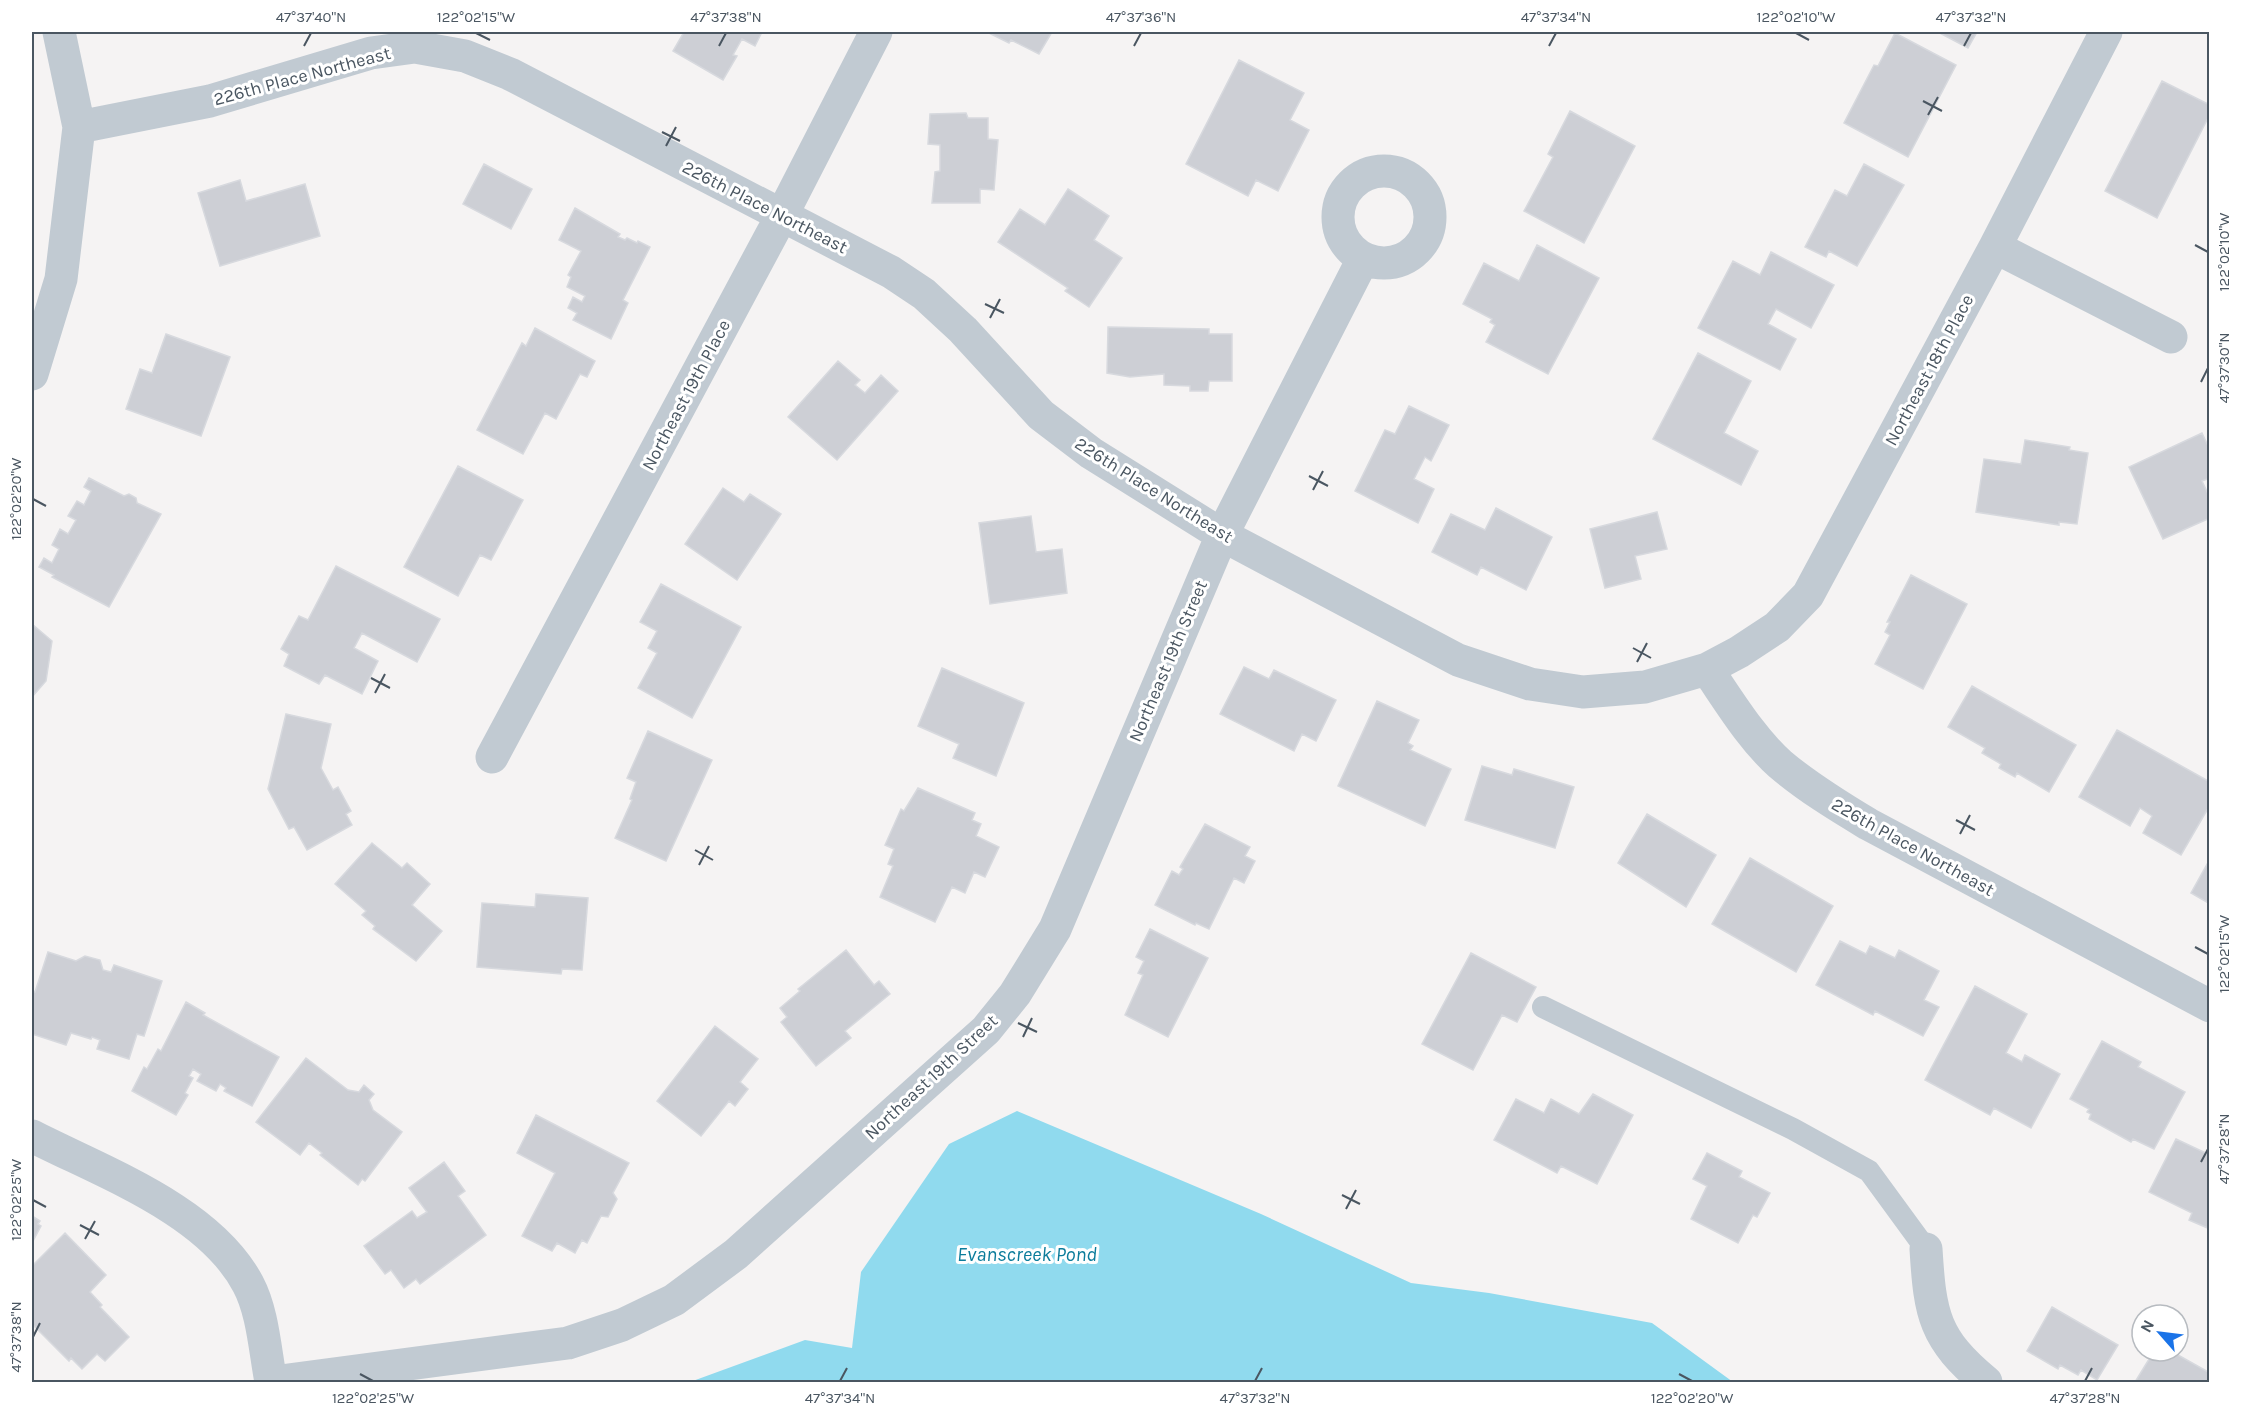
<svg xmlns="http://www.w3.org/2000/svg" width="2241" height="1414" font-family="Karla,sans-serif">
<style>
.water{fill:#90daee}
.building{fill:#cdcfd5;stroke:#d7d9de;stroke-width:1.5}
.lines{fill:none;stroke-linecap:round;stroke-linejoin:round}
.service{stroke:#c1cad2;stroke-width:22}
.minor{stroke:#c1cad2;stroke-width:33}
.ticks{fill:none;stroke:#4a5661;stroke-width:2}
.labels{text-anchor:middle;stroke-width:6;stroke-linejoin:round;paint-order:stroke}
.street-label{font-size:18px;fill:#4a5661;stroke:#fff}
.water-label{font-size:20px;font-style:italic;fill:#0c7c9b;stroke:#fff}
.neatline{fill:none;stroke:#4a5661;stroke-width:2}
.ticks-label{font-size:15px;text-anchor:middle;fill:#4a5661}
</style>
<rect width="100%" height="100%" fill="#f5f3f3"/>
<path class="water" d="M1017,1111L1261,1214L1411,1283L1489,1293L1652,1323L1733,1382H690L805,1340L852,1348L861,1272L949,1144Z"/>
<path class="building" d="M684,32H762L755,46L742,39L733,55L737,56L723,80L673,51Z
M987,32H1052L1039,54L1011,40L1009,43Z
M1938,32H1977L1968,48Z
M1895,33L1956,65L1908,157L1844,123L1874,65L1878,66Z
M1239,60L1304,93L1290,120L1309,130L1278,191L1256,180L1248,196L1186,164Z
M2162,81L2210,105V114L2157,218L2105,191Z
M1570,111L1635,146L1584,243L1524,211L1553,157L1548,154Z
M966,113L968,118H988V139L998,140L994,190L980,189V203H932L935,172L940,171V145L928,144L930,114Z
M484,164L532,189L511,229L463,204Z
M1864,164L1904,185L1857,266L1829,251L1826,257L1805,247L1835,190L1847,196Z
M240,180L246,201L305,184L320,236L220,266L198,193Z
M1068,189L1109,216L1094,240L1122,258L1089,307L1065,291L1068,288L998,242L1020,209L1045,225Z
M575,208L620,234L618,237L625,240L627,238L637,243L638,241L650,247L623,300L628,303L611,339L573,320L577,313L568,308L573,297L582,302L585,296L567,287L571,277L568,275L581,251L559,240Z
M1537,245L1599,278L1548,374L1486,342L1495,325L1490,322L1492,319L1463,304L1484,263L1519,281Z
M1771,252L1834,285L1811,328L1776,309L1768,324L1796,339L1780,370L1698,328L1733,261L1760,275Z
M1108,327L1209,329V334H1232V381H1209L1208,391H1190V386L1164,385V374L1130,377L1107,373Z
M535,328L595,361L587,377L580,374L556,419L545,413L523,454L477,430L522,343L526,346Z
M166,334L230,357L201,436L126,409L140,369L152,373Z
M1698,353L1751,381L1724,433L1758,451L1741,485L1653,439Z
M838,361L860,380L855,385L865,393L881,375L898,391L837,460L788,417Z
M1409,406L1449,425L1431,461L1425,457L1414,479L1434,489L1418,523L1355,491L1385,430L1395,434Z
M2202,433L2210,450V478L2202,481L2210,498V518L2163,539L2129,467Z
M2025,440L2070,447L2069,450L2088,453L2077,524L2059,522V525L1976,512L1984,459L2021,464Z
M458,466L523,500L491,560L480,555L458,596L404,567Z
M89,478L124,496L129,494L136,498L137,503L161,514L109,607L52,577L54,575L39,567L44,558L52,563L59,549L52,545L60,529L68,534L76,520L68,516L77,501L84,505L91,491L84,487Z
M723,488L744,502L750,494L781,514L737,580L685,544Z
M1496,508L1552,537L1526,590L1481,567L1477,575L1432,552L1451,514L1485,530Z
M1657,512L1667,549L1635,556L1641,579L1605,588L1590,529Z
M1031,516L1036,552L1062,549L1067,593L990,604L979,523Z
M336,566L440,619L417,662L362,633L354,648L378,661L362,694L325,675L319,684L284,666L289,654L281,649L299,616L308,620Z
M1911,575L1967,604L1923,689L1875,664L1890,635L1885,632L1890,622H1887Z
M661,584L741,627L692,718L638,688L657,653L648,648L657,631L640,622Z
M32,624L52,641L46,681L32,697Z
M1244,667L1269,679L1274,670L1336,700L1316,741L1302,734L1294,751L1220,714Z
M942,668L1024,703L996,776L953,758L959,744L918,726Z
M1972,686L2076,745L2049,792L2017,773L2015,777L1999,768L2001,764L1982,753L1985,748L1948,727Z
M1377,701L1419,720L1408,743L1413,746L1410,750L1451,769L1425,826L1338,786Z
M286,714L331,724L321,768L333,790L338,787L351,811L346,814L352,825L307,850L294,827L289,829L268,789Z
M2117,730L2210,782V805L2181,855L2143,833L2152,816L2140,808L2130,826L2079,797Z
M648,731L712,760L666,861L615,838L632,800L630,799L636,782L627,778Z
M1482,766L1512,775L1514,769L1574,787L1555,848L1465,820Z
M918,788L975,813L972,820L981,824L976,836L999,847L985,877L974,872L965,893L952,887L935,922L880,897L893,866L888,864L894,849L885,845L901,809L904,811Z
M1647,814L1716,855L1686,907L1618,863Z
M1205,824L1250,847L1245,856L1255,861L1244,883L1234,878L1209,929L1196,923L1195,925L1155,905L1172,871L1179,875L1183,869L1180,867Z
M372,843L402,868L407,863L430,884L412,905L442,931L416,961L373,929L375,926L362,915L366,911L335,884Z
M1750,858L1833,906L1796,972L1712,924Z
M2210,859V904L2191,893Z
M536,894L588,898L582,970L562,969L561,974L477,967L482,903L535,907Z
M1150,929L1208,958L1168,1037L1125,1015L1143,975L1138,973L1144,961L1136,957Z
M1840,941L1866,954L1870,946L1895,958L1899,950L1939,971L1924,1000L1939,1007L1923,1036L1875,1011L1873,1015L1816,985Z
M846,950L874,985L879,981L890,994L845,1031L851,1038L816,1066L781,1022L787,1017L780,1008L800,991L798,989Z
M48,952L76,961L85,956L100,960L103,970L111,972L114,965L162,981L144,1036L137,1034L129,1059L97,1049L100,1040L92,1037L91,1039L71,1033L66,1045L32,1034V990L35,992Z
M1471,953L1536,987L1517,1022L1502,1015L1473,1070L1422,1044Z
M1975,986L2027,1014L2006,1053L2022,1062L2025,1055L2060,1074L2031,1128L1994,1108L1990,1115L1925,1080Z
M186,1002L205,1013L203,1015L279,1057L252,1106L224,1091L226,1088L220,1084L216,1091L197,1081L201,1074L193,1069L189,1076L193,1078L185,1093L188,1095L176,1115L132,1091L144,1067L147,1069L158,1049L161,1051Z
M715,1026L758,1059L740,1082L748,1089L735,1106L729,1101L701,1136L657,1101Z
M2102,1041L2141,1062L2138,1067L2185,1092L2154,1149L2133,1139L2131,1142L2089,1119L2091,1114L2087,1112L2089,1109L2070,1099Z
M306,1058L348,1090L359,1092L364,1085L374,1094L369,1100L373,1110L402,1132L365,1181L362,1179L358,1185L320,1155L322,1153L309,1143L300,1155L256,1122Z
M1593,1094L1633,1115L1597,1184L1561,1166L1557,1173L1494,1140L1516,1099L1544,1113L1551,1099L1579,1114Z
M536,1115L629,1163L613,1193L617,1199L608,1217L601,1216L587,1243L582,1240L575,1253L557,1243L552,1251L522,1236L555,1173L517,1153Z
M2176,1139L2210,1155V1229L2189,1220L2192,1213L2149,1192Z
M1707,1153L1742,1171L1739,1177L1770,1193L1757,1217L1753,1215L1738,1243L1691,1219L1707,1186L1693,1179Z
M444,1162L465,1191L458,1196L486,1235L420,1284L416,1279L404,1288L391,1270L385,1274L364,1246L412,1211L417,1218L427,1212L409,1188Z
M32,1216L40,1221L38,1224L41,1226L32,1243Z
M65,1233L106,1275L90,1292L102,1305L100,1307L129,1337L105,1361L97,1354L82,1369L71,1358L69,1361L32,1324V1266Z
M2052,1307L2118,1345L2097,1380L2081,1370L2078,1375L2060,1365L2058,1369L2027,1351Z
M2154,1351H2171L2210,1373V1382H2135Z"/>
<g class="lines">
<path class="service" d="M1543,1007L1793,1129L1869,1171L1926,1249"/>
<path class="minor" d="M79,127L210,101L371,53L415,47L465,56L510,74L891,272L924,294L963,330L1041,415L1091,453L1222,535L1458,660L1530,684L1583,692L1645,687L1707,669L1739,652L1777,627L1808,595L1995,247L2106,32
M1338 217a46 46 0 1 1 92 0a46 46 0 1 1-92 0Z
M1995,247L2171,337
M32,374L61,279L79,127L59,32
M1707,669C1729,701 1751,738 1780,764C1807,787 1838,806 1868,824L2210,1006
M492,757L782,215L876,32
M32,1136C102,1172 209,1210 248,1284C263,1312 265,1351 271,1382
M1926,1249C1930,1315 1934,1339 1986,1382
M273,1382L568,1343L622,1325L674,1300L736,1254L986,1030L1015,994L1055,929L1222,535L1363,259"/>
</g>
<path class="ticks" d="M476,33L490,40M1796,33L1809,40M304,46L311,33M719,46L726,33M1134,46L1141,33M1549,46L1556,33M1964,46L1971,33M1923,101L1942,111M1928,115L1938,97M662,132L680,141M666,146L676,127M2195,245L2208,252M985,304L1004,313M990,318L1000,299M2201,382L2208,368M1309,476L1328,486M1313,490L1323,471M33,499L46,506M1633,648L1651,658M1637,662L1647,643M371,678L390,688M375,693L385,674M1956,820L1975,830M1960,834L1970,815M695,850L713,860M699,865L709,846M2195,947L2208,954M1018,1023L1037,1032M1023,1037L1032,1018M2201,1162L2208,1149M1342,1195L1360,1204M33,1200L46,1207M1346,1209L1356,1190M80,1225L99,1235M85,1239L95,1221M33,1337L40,1323M360,1374L373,1381M1679,1374L1692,1381M840,1381L847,1368M1255,1381L1262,1368M2085,1381L2092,1368"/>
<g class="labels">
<g class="street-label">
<text transform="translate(302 76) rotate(-15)" y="6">226th Place Northeast</text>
<text transform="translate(765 207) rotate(27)" y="6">226th Place Northeast</text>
<text transform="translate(1929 370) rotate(-62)" y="6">Northeast 18th Place</text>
<text transform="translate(686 395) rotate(-62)" y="6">Northeast 19th Place</text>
<text transform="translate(1154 490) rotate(32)" y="6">226th Place Northeast</text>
<text transform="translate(1168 661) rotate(-67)" y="6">Northeast 19th Street</text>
<text transform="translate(1913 847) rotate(29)" y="6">226th Place Northeast</text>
<text transform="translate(931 1077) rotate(-43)" y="6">Northeast 19th Street</text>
</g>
<g class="water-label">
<text x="1027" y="1261">Evanscreek Pond</text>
</g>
</g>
<rect width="2241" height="1414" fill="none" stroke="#ffffff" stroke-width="66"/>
<g transform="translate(2160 1333) rotate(298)"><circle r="28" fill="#ffffff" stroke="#b7bbc0" stroke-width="1.5"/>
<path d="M0-4.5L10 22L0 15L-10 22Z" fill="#1a73e8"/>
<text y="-9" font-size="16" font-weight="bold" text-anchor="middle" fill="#4a5661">N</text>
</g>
<rect x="33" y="33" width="2175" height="1348" class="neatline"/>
<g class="ticks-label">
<text x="311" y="22">47°37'40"N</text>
<text x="476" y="22">122°02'15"W</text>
<text x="726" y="22">47°37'38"N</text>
<text x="1141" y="22">47°37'36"N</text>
<text x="1556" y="22">47°37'34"N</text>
<text x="1796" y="22">122°02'10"W</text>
<text x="1971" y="22">47°37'32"N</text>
<text transform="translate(2224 252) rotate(-90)" y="5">122°02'10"W</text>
<text transform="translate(2224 368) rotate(-90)" y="5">47°37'30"N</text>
<text transform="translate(16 499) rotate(-90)" y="5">122°02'20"W</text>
<text transform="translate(2224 954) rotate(-90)" y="5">122°02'15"W</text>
<text transform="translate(2224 1149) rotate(-90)" y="5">47°37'28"N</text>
<text transform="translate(16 1200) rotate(-90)" y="5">122°02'25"W</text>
<text transform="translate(16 1337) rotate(-90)" y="5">47°37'38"N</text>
<text x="373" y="1403">122°02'25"W</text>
<text x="840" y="1403">47°37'34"N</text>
<text x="1255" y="1403">47°37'32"N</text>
<text x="1692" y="1403">122°02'20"W</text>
<text x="2085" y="1403">47°37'28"N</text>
</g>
</svg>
